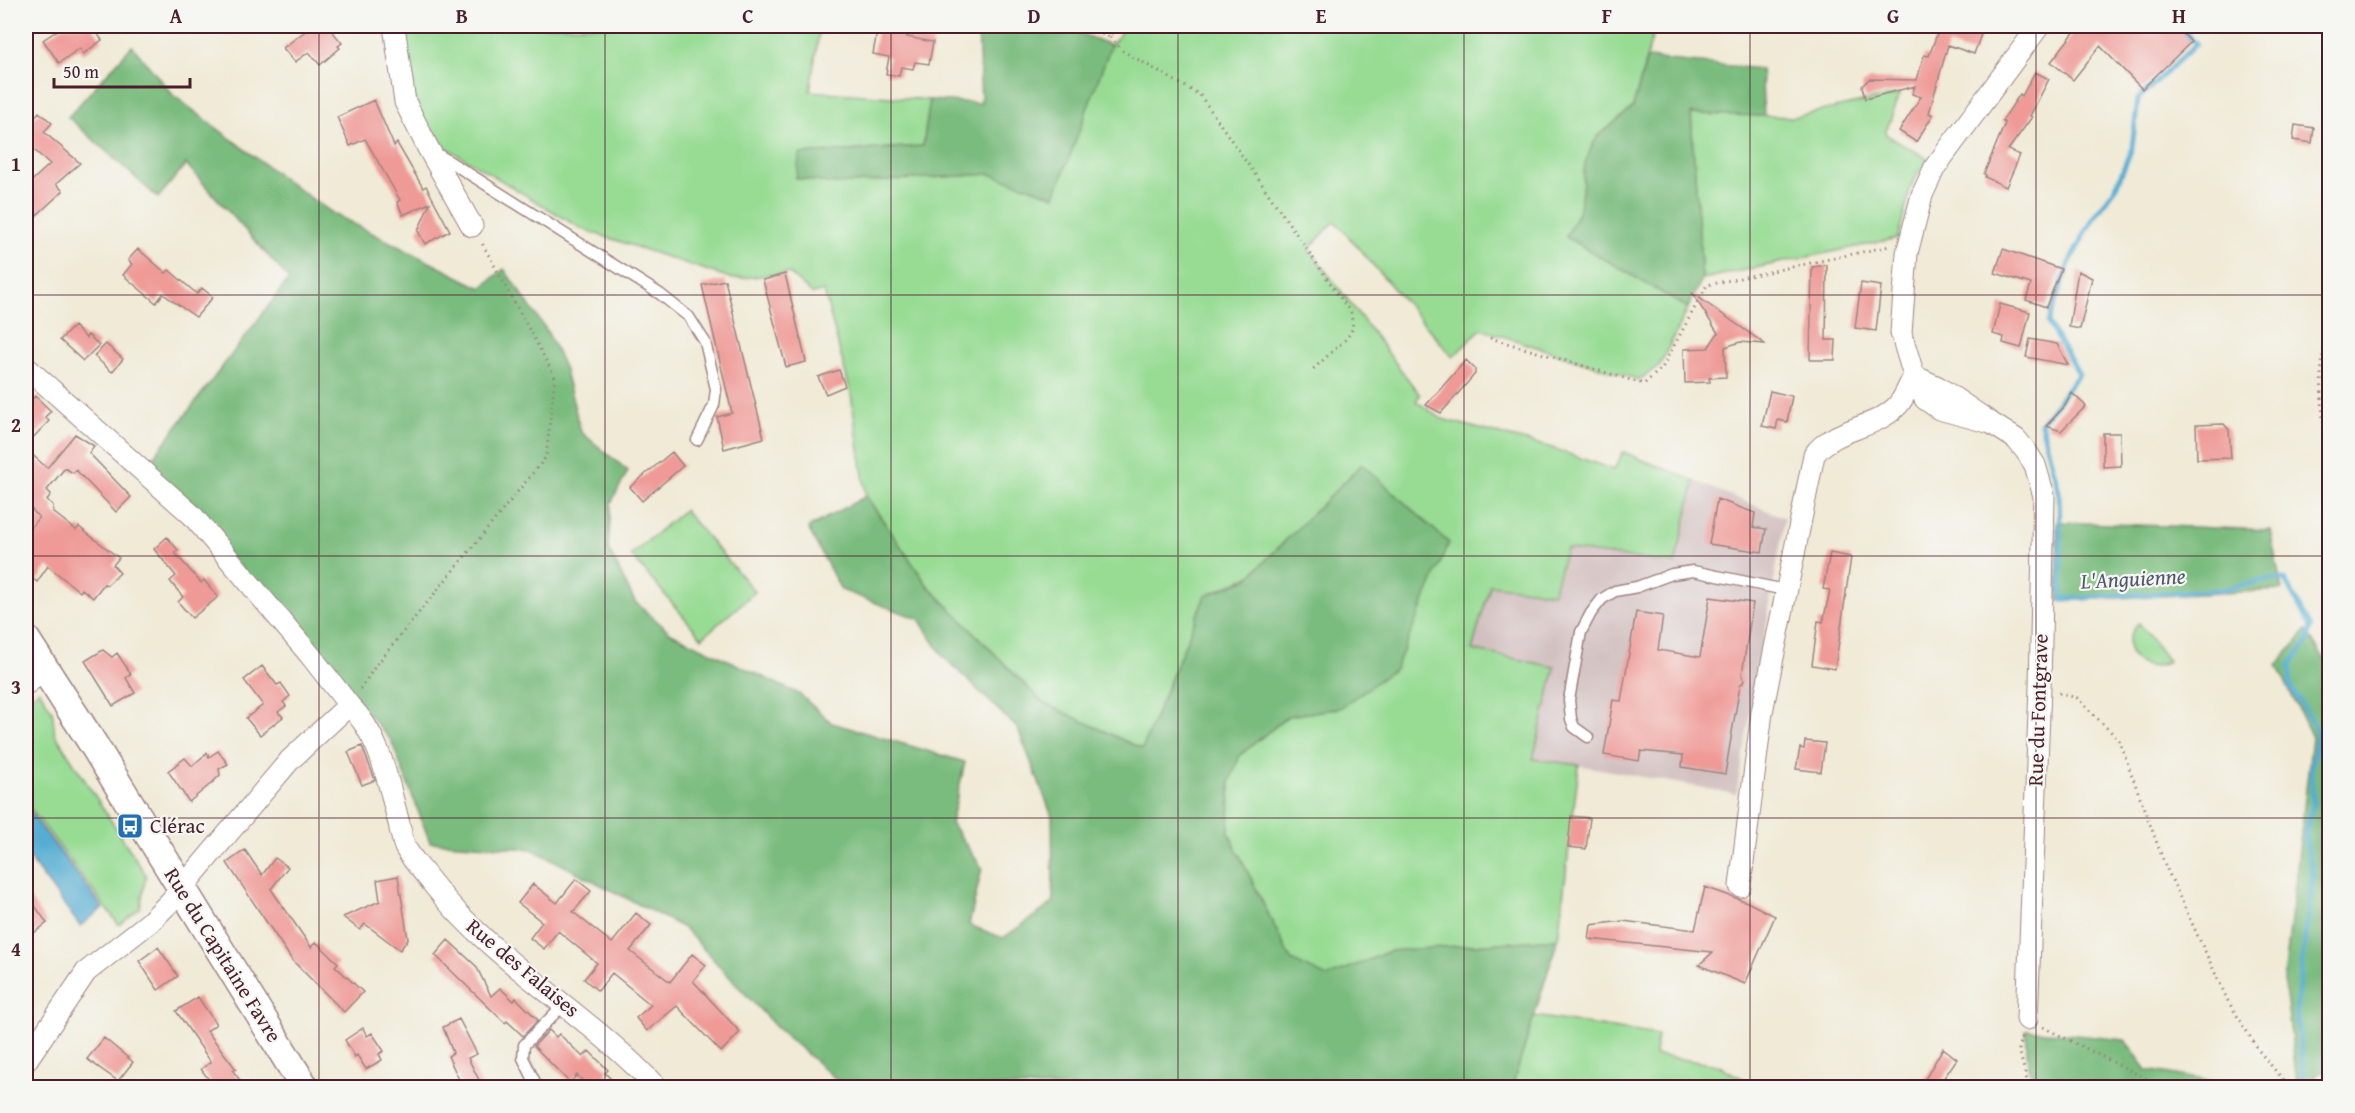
<svg xmlns="http://www.w3.org/2000/svg" width="2355" height="1113" font-family="'Gentium Book Plus',serif">
<style>
.industrial{fill:#d2bfc0}
.green{fill:#98dc94;stroke:#717e60;stroke-width:1.5}
.forest{fill:#7abc7e;stroke:#626e54;stroke-width:1.5}
.water{fill:#57add3;stroke:#50667f;stroke-width:1.5}
.lines{fill:none;stroke-linecap:round;stroke-linejoin:round}
.stream{stroke:#57add3;stroke-width:5}
.building{fill:#ef9a96}
.lane-casing{stroke:#9d8480;stroke-width:13}
.street-casing{stroke:#9d8480;stroke-width:23}
.secondary-casing{stroke:#9d8480;stroke-width:31}
.path{stroke:#9d8480;stroke-width:3;stroke-dasharray:1.5 4.5;stroke-linecap:butt}
.lane{stroke:#fff;stroke-width:10}
.street{stroke:#fff;stroke-width:21}
.secondary{stroke:#fff;stroke-width:28}
.grid{fill:none;stroke:#4a1f2b;stroke-width:1.5;stroke-opacity:0.55}
.labels{text-anchor:middle;stroke-width:4.5;stroke-linejoin:round;paint-order:stroke}
.street-label{font-size:21px;fill:#4a1f2b;stroke:#f6f6f2}
.poi-label{font-size:21px;fill:#4a1f2b;stroke:#f6f6f2;text-anchor:start}
.water-label{font-size:22px;font-style:italic;fill:#4f586e;stroke:#f6f6f2}
.neatline{fill:none;stroke:#4a1f2b;stroke-width:2}
.grid-label{font-size:20px;text-anchor:middle;font-weight:bold;fill:#4a1f2b}
</style>
<rect width="100%" height="100%" fill="#f6f6f2"/>
<filter id="ink" filterUnits="userSpaceOnUse"><feTurbulence type="fractalNoise" baseFrequency=".0167" numOctaves="2"/><feDisplacementMap in="SourceGraphic" scale="12" xChannelSelector="R" yChannelSelector="G"/><feConvolveMatrix kernelMatrix="1 2 1 2 8 2 1 2 1" color-interpolation-filters="sRGB"/></filter>
<filter id="wash" filterUnits="userSpaceOnUse"><feTurbulence type="fractalNoise" baseFrequency=".008" numOctaves="4" result="noise"/><feDisplacementMap in="SourceGraphic" scale="24" xChannelSelector="R" yChannelSelector="G"/><feGaussianBlur stdDeviation="1.35" result="paint"/><feColorMatrix in="noise" values="0 0 0 0 0 0 0 0 0 0 0 0 0 0 0 0 0 1.4 0 .05"/><feComposite in="paint" operator="in"/></filter>
<g filter="url(#wash)">
<rect width="100%" height="100%" fill="#f0ead6"/>
<path class="industrial" d="M1695,481L1785,518L1736,794L1579,765L1533,759L1472,650L1490,584L1553,593L1566,549L1675,564Z"/>
<path class="green" d="M407,26H820L810,91L930,100L923,146L801,154L796,178L835,184L991,174L1054,196L1111,45L1118,37L1123,26H1655L1633,107L1598,136L1580,208L1566,237L1688,308L1660,365L1639,380L1481,329L1453,357L1335,221L1309,249L1420,395L1416,401L1442,419L1549,447L1614,470L1623,452L1695,481L1675,564L1566,549L1553,593L1490,585L1472,650L1555,667L1533,759L1579,765L1558,939L1390,951L1327,978L1291,960L1229,834L1230,781L1240,755L1288,716L1340,708L1362,465L1250,576L1205,596L1142,749L1042,702L928,586L866,496L851,394L824,291L812,294L789,273L733,279L582,229L447,148L424,122L411,89L406,42Z
M1900,94L1885,134L1928,159L1912,183L1898,238L1702,279L1691,113L1793,117Z
M684,510L755,592L702,638L631,555Z
M2139,623L2168,661C2139,679 2113,646 2139,623Z
M39,690L52,711L55,734L146,875L140,908L119,925L31,809L26,812V700Z
M1534,1016L1657,1035L1655,1055L1718,1065L1757,1087H1512Z"/>
<path class="forest" d="M978,26H1060L1111,45L1055,196L990,174L835,184L796,178L800,154L923,146L930,100L981,103Z
M132,46L173,95L288,182L334,214L481,288L504,269L547,331L564,367L581,432L628,471L611,503L608,548L635,602L671,633L799,694L832,723L965,762L951,823L982,868L969,925L1003,938L1053,903L1052,816L1018,729L943,656L919,619L841,590L808,528L866,496L928,586L1042,702L1142,749L1205,596L1247,579L1362,464L1449,543L1396,668L1340,708L1288,716L1240,755L1230,781L1229,834L1291,960L1327,977L1390,951L1558,939L1512,1087H845L776,1027L684,928L532,849L430,842L391,740L149,463L289,279L186,164L158,198L68,117Z
M1647,58L1761,69L1764,116L1691,114L1702,279L1688,308L1566,237L1580,208L1585,163L1593,144L1598,136L1633,107Z
M2057,522L2270,530L2282,590L2058,601Z
M2306,631L2325,660L2329,658V1069L2315,1075L2316,1087H2267L2297,1081L2284,980L2312,737L2277,665Z
M2026,1030L2125,1040L2147,1070L2244,1087H2037L2028,1068Z"/>
<path class="water" d="M30,812L103,908L80,926L26,854V815Z"/>
<g class="lines">
<path class="stream" d="M2180,26L2196,44L2138,99L2132,148L2115,189L2093,219L2069,263L2048,323L2079,374L2041,423L2059,491L2062,599L2219,590L2272,579H2284L2311,627L2307,643L2290,664V685L2318,733L2311,773L2313,804L2305,835L2313,875L2296,1010L2305,1088"/>
</g>
<g id="blocks">
<path class="building" d="M64,26H92L102,40L83,54L80,48L59,63L43,40Z
M312,26H328L342,43L338,46L340,48L320,65L309,52L295,62L283,48Z
M895,26H910L907,37L933,42L929,64L915,62L913,69L901,67L899,76L886,74L889,57L873,54L877,31L894,34Z
M1940,26H1984L1974,54L1948,45L1929,113L1933,115L1916,142L1899,131L1921,97L1912,94L1915,86L1865,99L1862,86L1869,79L1917,80L1924,55L1929,56Z
M2079,26H2176L2191,42L2142,89L2100,46L2073,80L2051,62Z
M2035,72L2049,79L2030,116L2032,117L2008,150L2020,155L2006,187L1985,177L1986,175L1984,174L2005,123L2002,121L2020,94L2022,96Z
M374,100L394,146L397,143L423,188L426,186L450,231L425,244L418,231L430,203L403,215L397,202L400,200L365,139L350,146L337,117Z
M39,112L52,123L44,132L80,163L56,184L63,191L26,225V186L50,164L26,143V127Z
M2295,125L2314,128L2312,143L2293,140Z
M138,249L166,273L169,270L197,294L202,288L213,297L196,317L163,294L156,303L123,275L132,264L128,260Z
M2003,249L2061,269L2046,307L2026,300L2031,284L1995,273Z
M1827,265L1826,340H1836L1835,360H1810L1812,267Z
M2078,271L2092,278L2080,329L2069,327Z
M785,274L806,362L786,367L763,280Z
M725,280L764,438L724,449L717,417L732,413L702,285Z
M1861,283L1881,286L1876,331L1855,328Z
M1692,293L1765,344L1740,342L1725,347L1726,377L1709,378L1710,382L1685,383L1684,349L1708,348L1718,333Z
M2000,304L2030,312L2021,348L2003,343L2004,337L1993,334Z
M74,326L86,338L88,335L99,345L83,361L60,340Z
M2030,339L2057,344L2068,365L2026,357Z
M106,344L123,359L112,372L94,356Z
M1466,360L1475,369V374L1441,413L1426,405Z
M839,370L845,386L826,394L818,377Z
M1770,391L1792,396L1787,422L1778,420L1776,429L1762,426Z
M2072,393L2086,406L2061,431L2046,426L2065,406Z
M35,396L51,411L45,417L49,421L26,445V406Z
M2224,424L2229,430L2231,458L2197,459L2196,425Z
M2103,433H2120L2121,466L2103,467Z
M75,434L94,446L89,453L131,497L116,512L76,470L73,473L65,468L47,490L51,494L47,500L53,505V512L76,530L79,527L119,558L113,565L120,573L107,585L104,584L93,598L82,589L80,592L48,566L37,582L26,574V534L39,517L26,504V449L47,468Z
M672,452L683,466L642,501L630,487Z
M1717,499L1755,513L1753,527L1766,529L1762,552L1709,544Z
M167,537L178,550L175,553L201,583L204,580L218,597L192,618L178,602L183,597L170,581L176,576L154,549Z
M1830,553L1851,557L1835,669L1812,665L1818,621L1823,622L1830,590L1823,589Z
M1710,597L1753,603L1742,674L1745,680L1740,685L1725,774L1682,767L1683,755L1641,751L1639,761L1604,755L1613,700L1621,701L1636,612L1663,616L1658,650L1700,657Z
M103,650L112,657L117,653L131,674L126,678L135,693L113,706L85,661Z
M262,666L277,685L281,683L290,696L283,702L286,706L278,712L283,717L260,735L246,718L263,705L244,680Z
M1805,741L1825,743L1821,772L1796,769L1800,748L1804,749Z
M362,746L375,780L362,785L348,752Z
M218,751L228,764L219,769L220,775L213,782L189,802L168,771L185,758L192,766L207,753L209,757Z
M1571,816L1590,818L1586,849L1568,847Z
M245,850L262,875L275,858L288,867L271,889L311,947L316,942L338,963L335,966L363,992L344,1012L292,960L227,863Z
M398,876L408,939L400,950L365,924L360,930L343,917L380,901L377,880Z
M576,879L591,891L573,912L612,943L636,913L651,925L630,951L670,982L692,954L706,965L693,981L740,1032L721,1052L677,1006L647,1031L636,1018L651,1005L612,973L598,991L584,979L597,963L558,931L544,949L530,938L542,922L518,903L533,884L557,903Z
M1705,887L1747,902L1775,916L1745,984L1699,965L1713,952L1589,939L1591,925L1623,921L1695,930Z
M26,893L47,923L26,939Z
M448,940L476,966L491,996L500,988L514,1001L516,998L538,1020L523,1036L507,1021L505,1023L435,955Z
M158,947L178,976L158,990L139,961Z
M198,997L216,1024L207,1031L236,1069L233,1071L246,1088H215L201,1069L211,1062L176,1011Z
M459,1019L477,1054L468,1058L483,1088H463L448,1056L453,1053L443,1027Z
M363,1028L367,1036L372,1033L384,1051L379,1054L382,1060L366,1069L357,1055L355,1057L345,1040Z
M549,1030L556,1037L559,1034L583,1057L589,1051L608,1070L605,1073L620,1088H590L577,1075L570,1083L534,1046Z
M104,1038L133,1062L118,1081L87,1059Z
M1943,1048L1957,1059L1937,1088H1920Z"/>
</g>
</g>
<g filter="url(#ink)">
<use href="#blocks" fill-opacity="0" stroke="#9d8480" stroke-width="1.5"/>
<g class="lines">
<defs>
<path id="lane" d="M436,153L660,294L689,317L705,342L716,389L714,405L697,440
M1588,737L1574,727L1571,719L1569,700L1581,632L1591,613L1602,599L1615,591L1637,587L1672,574L1693,571L1785,590
M538,1088L523,1058L524,1045L564,1004"/>
<path id="street" d="M394,26L405,102L428,148L472,226
M26,367L192,515L310,655L349,705L290,760L170,902L150,922L86,972L26,1061
M1914,376L1938,387L1991,423L1939,409L1925,399L1914,376L1901,333L1907,253L1922,195L1935,167L2039,26
M1991,423L2016,439L2026,451L2035,465L2044,496L2040,687L2027,1019
M26,684L45,670
M349,705C379,734 387,777 397,816C400,825 401,837 405,847C411,859 424,872 432,883C495,964 588,1013 657,1088
M1740,886L1762,712L1814,455C1834,427 1875,430 1898,405C1905,397 1909,385 1914,376"/>
<path id="secondary" d="M26,640L95,747L305,1088"/>
</defs>
<use href="#lane" class="lane-casing"/>
<use href="#street" class="street-casing"/>
<use href="#secondary" class="secondary-casing"/>
<path class="path" d="M1079,26L1110,37L1115,26
M1110,37L1123,51L1200,95L1351,313L1353,328L1347,338L1311,371
M2330,296L2321,373L2325,473L2330,481
M1490,338L1644,384L1662,368L1707,285L1890,246
M360,689L377,664L546,457L555,377L482,243
M2059,693L2077,698L2119,740L2165,865L2228,1001L2259,1051L2290,1088
M2043,1027L2165,1088
M2022,1037L2019,1050L2029,1088"/>
<use href="#lane" class="lane"/>
<use href="#street" class="street"/>
<use href="#secondary" class="secondary"/>
</g>
</g>
<path class="grid" d="M319,26V1088M605,26V1088M891,26V1088M1178,26V1088M1464,26V1088M1750,26V1088M2036,26V1088M26,295H2330M26,556H2330M26,818H2330"/>
<defs>
<symbol id="bus-square" viewBox="-11 -11 22 22"><rect x="-9" y="-9" width="18" height="18" rx="4" fill="#1f6fb2" stroke="#f6f6f2"/><path d="M-5-6H5V4H4V6H2V4H-2V6H-4V4H-5ZM-3.5-4V0h7V-4ZM-3.5 1.2v1.5H-2V1.2ZM2 1.2v1.5H3.5V1.2Z" fill="#fff"/></symbol>
</defs>
<g fill-rule="evenodd">
<use href="#bus-square" x="115" y="811" width="30" height="30"/>
</g>
<g class="labels">
<g class="street-label">
<text transform="translate(2038 710) rotate(-88)" y="7">Rue du Fontgrave</text>
<text transform="translate(223 955) rotate(58)" y="7">Rue du Capitaine Favre</text>
<text transform="translate(523 968) rotate(40)" y="7">Rue des Falaises</text>
</g>
<g class="poi-label">
<text x="150" y="833">Clérac</text>
</g>
<g class="water-label">
<text transform="translate(2133 578) rotate(-3)" y="8">L'Anguienne</text>
</g>
</g>
<rect width="2355" height="1113" fill="none" stroke="#f6f6f2" stroke-width="66"/>
<path d="M54 78v9h136v-9" fill="none" stroke="#4a1f2b" stroke-width="3"/>
<text x="63" y="78" font-size="18" fill="#4a1f2b" stroke="#f6f6f2" stroke-width="4.5" paint-order="stroke">50 m</text>
<rect x="33" y="33" width="2289" height="1047" class="neatline"/>
<g class="grid-label">
<text x="176" y="23">A</text>
<text x="462" y="23">B</text>
<text x="748" y="23">C</text>
<text x="1034" y="23">D</text>
<text x="1321" y="23">E</text>
<text x="1607" y="23">F</text>
<text x="1893" y="23">G</text>
<text x="2179" y="23">H</text>
<text x="16" y="171">1</text>
<text x="16" y="432">2</text>
<text x="16" y="694">3</text>
<text x="16" y="956">4</text>
</g>
</svg>
